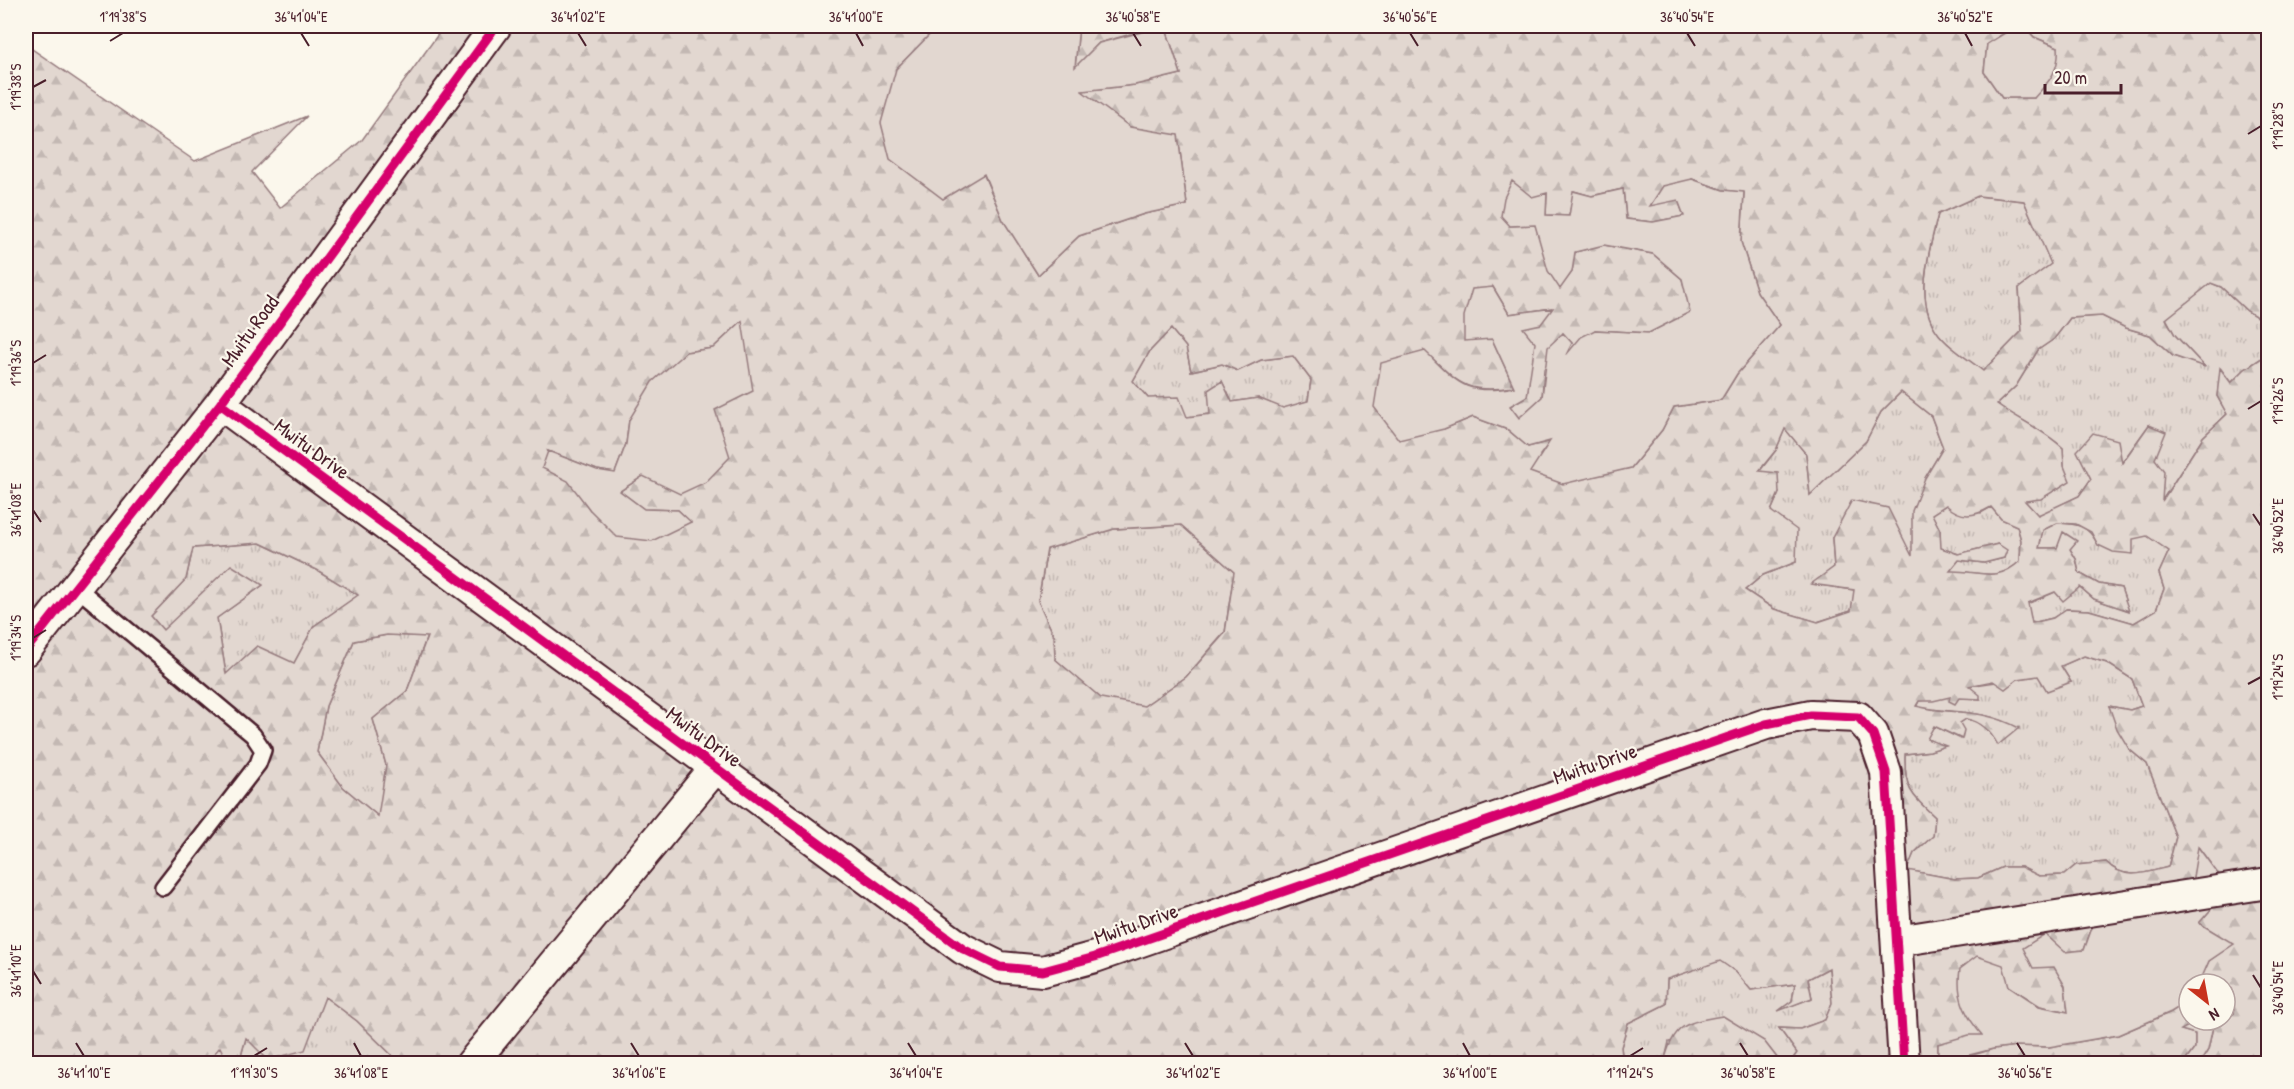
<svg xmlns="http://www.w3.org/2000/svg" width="2294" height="1089" font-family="'Patrick Hand',sans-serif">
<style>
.grass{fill:url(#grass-tufts);stroke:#967b7e;stroke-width:1.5}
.forest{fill:url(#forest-firs);stroke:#967b7e;stroke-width:1.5;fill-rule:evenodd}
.garden{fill:#e2d7d0;stroke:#967b7e;stroke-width:1.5}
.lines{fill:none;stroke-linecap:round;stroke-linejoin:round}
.lane-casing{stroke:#4a1f2b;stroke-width:20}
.street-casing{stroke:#4a1f2b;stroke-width:34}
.lane{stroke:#fbf7ec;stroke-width:15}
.street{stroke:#fbf7ec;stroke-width:30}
.cycleway-casing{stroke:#fbf7ec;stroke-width:13}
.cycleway{stroke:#d6006c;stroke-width:9}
.ticks{fill:none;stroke:#4a1f2b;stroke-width:2}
.labels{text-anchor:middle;stroke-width:4.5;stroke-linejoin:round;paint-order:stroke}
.street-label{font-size:21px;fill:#4a1f2b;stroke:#fbf7ec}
.neatline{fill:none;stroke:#4a1f2b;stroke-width:2}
.ticks-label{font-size:15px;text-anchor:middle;fill:#4a1f2b}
</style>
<defs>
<pattern id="grass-tufts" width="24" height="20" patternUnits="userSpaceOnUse" patternTransform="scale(1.5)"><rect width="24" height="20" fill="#e2d7d0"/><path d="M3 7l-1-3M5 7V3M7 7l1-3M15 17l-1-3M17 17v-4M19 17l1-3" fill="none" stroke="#c3b8b3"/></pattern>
<pattern id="forest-firs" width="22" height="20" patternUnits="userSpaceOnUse" patternTransform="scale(1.5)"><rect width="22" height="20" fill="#e2d7d0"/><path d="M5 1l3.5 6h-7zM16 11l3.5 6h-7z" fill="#c3b8b3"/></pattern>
</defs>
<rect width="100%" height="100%" fill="#fbf7ec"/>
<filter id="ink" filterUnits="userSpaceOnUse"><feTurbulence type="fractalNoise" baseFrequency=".0167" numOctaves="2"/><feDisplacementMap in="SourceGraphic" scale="12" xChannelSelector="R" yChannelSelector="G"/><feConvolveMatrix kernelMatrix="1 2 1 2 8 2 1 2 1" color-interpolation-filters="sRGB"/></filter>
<g filter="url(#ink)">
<path class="grass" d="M1978,196L2024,201L2052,264L2019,288L2022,331L1983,371C1970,361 1954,351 1943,339C1911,307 1929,252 1938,214Z
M2211,283L2221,287L2247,311L2268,324V354L2245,369L2231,383L2221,369L2217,396L2227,414L2203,437L2161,502L2149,425L2121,464L2078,451L2091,479L2079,496L2038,516L2025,501L2064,466L2063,448C2043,429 2019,420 1997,404L2016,386L2038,350L2054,339L2070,318L2102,316L2126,328L2150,335L2173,356L2204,366L2175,335L2166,318Z
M1171,329L1186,347L1191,371L1222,364L1238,371L1261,360L1293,356L1311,380L1308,401L1282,409L1258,398L1232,402L1222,381L1211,414L1187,417L1148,398L1133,381L1150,351Z
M1901,392L1931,416L1943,448L1925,478L1912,558L1832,538L1834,567L1812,584L1855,590L1851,611L1817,622L1774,609L1745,590L1763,575L1796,562L1771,511L1779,493L1759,472L1776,450L1785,428L1806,454L1810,495L1866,441L1881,412Z
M1946,505L1981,513L1991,507L2001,519L2017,526L2021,540L2020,561C1996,584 1979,570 1949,572L1959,560L1984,563L2004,558L1998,544L1959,554L1940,548V530L1931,513Z
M2057,523C2079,524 2088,525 2098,545L2147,535L2169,551L2159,573L2164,589L2156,611L2134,623L2089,610L2067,609L2053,618L2032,623L2027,604L2055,592L2080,587L2094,599L2128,610L2121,588L2099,584L2079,573L2076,559L2070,549L2076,541L2064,533L2058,548H2039L2043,530Z
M1181,525L1234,572L1225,632L1186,677L1144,706L1101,699L1055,659L1054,636L1038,601L1047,549L1114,529Z
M260,543L317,570L359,595L314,626L294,663L226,674L217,618L263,585L179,617L163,630L151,616L186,579L193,548Z
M387,635L427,636L407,691L373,719L386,765L379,817L343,787L317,752L326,706L354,641Z
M2084,656L2107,663L2132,679L2142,706L2130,710L2109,706L2129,749L2147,764L2176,837L2168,867C2145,873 2124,881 2106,862L2076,865L2064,875L2039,876L2021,867H2003L1978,878L1955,879L1906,870L1914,853L1933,836L1935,817C1910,794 1904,788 1905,754L1930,751L1945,746L1926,739L1934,726L1961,739L1960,723L1966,719L1975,721L1990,732L2018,729C1986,708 1952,714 1916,707L1919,701L1951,696L1980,699L1968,686L2038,676L2071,682L2061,666Z
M1720,960L1736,972L1751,990L1795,984L1792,1001L1781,1009L1812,998L1808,979L1829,968L1832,1003L1825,1020L1800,1029L1779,1028L1797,1053L1790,1063H1781L1764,1041L1744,1030L1669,1042L1664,1063H1623L1621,1047L1628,1023L1666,1004L1667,979Z
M325,997L357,1021L400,1063L239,1064L246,1037Z
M220,1046L228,1063H206Z"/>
<path class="forest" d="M444,26H938L896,69L983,173L1003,220L1038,275L1079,236L1144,214L1187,205L1178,136L1130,127L1081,91L1135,85L1181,74L1165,26H2008V31L1987,44L1984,72L2002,98H2034L2058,47L2034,37L2024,26H2268V324L2247,311L2221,287L2211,283L2166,319L2175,335L2205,367L2173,356L2150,335L2126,328L2102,316L2070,318L2054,339L2038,350L2016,386L1997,404C2019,420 2043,429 2063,448L2064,466L2070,481L2041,499L2025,501L2038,515L2079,496L2091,479L2077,451L2093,433L2118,440L2122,463L2149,425L2166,432L2155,459L2164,471L2162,501L2203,437L2227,414L2217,396L2220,368L2231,383L2245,369L2268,354V897L2263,899L2268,906V1063H2200L2208,1050L2213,1026L2234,1013L2231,989L2225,988V984L2199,982L2209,961L2233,944L2199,923L2229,889L2199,848L2192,883L2103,897L2084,950L2065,952L2054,966L2065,986L2068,1012L2040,1006L2009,986L1983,1036L1938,1044V1063H1790L1797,1053L1779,1028L1800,1029L1825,1020L1832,1003L1829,968L1808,979L1812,998L1778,1011L1792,1001L1795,984L1751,990L1736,972L1720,961L1667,979L1666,1004L1628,1023L1621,1047L1623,1063H400L357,1021L325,997L305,1050L268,1060L246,1038L239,1063H228L220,1047L206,1063H26V45L195,161L307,116L252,172L280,208L362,140ZM1692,179L1723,190L1744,193L1741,242L1757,292L1780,325L1737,374L1721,400L1674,407L1662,430L1631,468L1602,473L1540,455L1551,441L1528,447L1508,430L1473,417L1444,429L1424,351C1460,384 1464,394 1514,387L1492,339L1493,287L1509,314L1552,308L1523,328L1530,373L1527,396L1510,406L1519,418L1542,397L1544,369L1563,333L1572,343L1562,359L1595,330L1649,333L1691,312L1682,279L1653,254L1604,245L1575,252L1572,272L1560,288L1535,225L1510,226L1547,194L1546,215L1569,216L1574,191L1591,196L1623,189L1626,219L1653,222L1684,216L1678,200ZM1978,196L2024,201L2051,264L2019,288L2022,331L1983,371C1970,360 1954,351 1943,339C1911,307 1929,252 1938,214ZM741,322L715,410L643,476L620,491L644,509L678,510L690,522L590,510L548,451L597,470L615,473L626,444L629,420L686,352L713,348ZM1171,329L1186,347L1191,371L1222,364L1238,371L1261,360L1293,356L1311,380L1308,401L1283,408L1258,398L1232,402L1222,381L1208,390L1210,414L1187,417L1179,397L1148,398L1133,381L1150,351ZM1901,392L1931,416L1943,448L1925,478L1912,511V556L1888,508L1852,500L1832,538L1834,567L1811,584L1854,590L1851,611L1818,622L1774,609L1745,590L1763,575L1796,562L1797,530L1771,511L1779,493L1778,473L1759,471L1776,450L1785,429L1806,454L1810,495L1866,441L1881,412ZM1946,505C1961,519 1974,517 1991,507L2001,519L2017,526L2021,540L2020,561C1996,584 1979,570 1950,571L1959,560L1984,563L2004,558L2007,550L1998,544L1958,554L1941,548L1940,530L1932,514ZM2057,523L2076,524L2091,532L2098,545L2113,552L2133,554V539L2147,536L2169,551L2159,573L2164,589L2156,610L2134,623L2089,610L2066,609L2053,618L2032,623L2028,603L2055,592L2063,601L2080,587L2094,599L2129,611L2121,588L2099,584L2079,573L2076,559L2070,549L2077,541L2063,532L2057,548H2039L2043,530ZM1181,525L1234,572L1225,633L1186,677L1144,706L1101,698L1055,659L1054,636L1038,601L1047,549L1114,529ZM260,543L317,570L358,595L314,626L294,663L257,646L226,674L217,618L263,585L231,565L163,630L151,616L186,579L193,548ZM387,635L427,637L407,691L373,719L386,765L378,816L343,787L317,752L326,706L354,641ZM2084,656L2107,663L2132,679L2142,706L2130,710L2109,706L2117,729L2129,749L2147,764L2176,837L2168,867C2145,873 2124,881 2106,862L2076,865L2064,875L2039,876L2021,867H2003L1978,878L1955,879L1907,870L1914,853L1933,836L1935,817C1910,794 1904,788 1905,754L1930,751L1946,746L1927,739L1934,726L1962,739L1964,730L1960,723L1966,719C1982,722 1990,731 1998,745L2019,728C1980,707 1955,716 1916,706L1919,701H1933L1950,697L1949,701L1955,704L1959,698L1980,699V695L1969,686L1993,681L2005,689L2018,679L2038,676L2047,691L2071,682L2061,666Z
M1079,26H1160L1099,43L1075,68Z
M2188,999L2189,1020H2199L2182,1030L2195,1034V1048L2184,1063L1944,1064L1993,1049L2016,1046L2049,1047L2118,1035L2171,1012Z
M1723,1016L1764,1041L1781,1063H1664C1673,1024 1686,1022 1723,1016Z"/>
<path class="garden" d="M938,26H1079L1075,67L1099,43L1165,26L1181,74L1135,85L1082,91L1130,127L1178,135L1187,205L1144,214L1079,236L1038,275L1003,220L984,174L943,199L890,159L881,123L896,69Z
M2008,26H2024L2034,37L2058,47C2060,70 2049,82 2034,98H2002L1984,72L1987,44L2008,31Z
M1692,179L1723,190L1744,192L1741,242L1757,292L1780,325L1737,374L1721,400L1674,407L1662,430L1631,468L1563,484L1530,472L1550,441L1528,447L1508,430L1473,417L1444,429L1399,440L1374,407L1381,363L1425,351C1458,383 1465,396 1514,387L1492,339L1464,341V316L1472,289L1493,287L1509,314L1553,308L1541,324L1523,328L1535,343L1527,396L1510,406L1519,418L1542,397L1548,347L1563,333L1572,343L1566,355L1581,337L1595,330L1649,333L1690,312L1682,279L1653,254L1604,245L1575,252L1572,272L1560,289L1548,271L1535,225L1510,226L1501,216L1504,198L1512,181L1532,197L1547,193L1546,215L1569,216L1573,191L1592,196L1623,189L1626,219L1653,222L1684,216L1678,200L1650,206L1663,186Z
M742,321L753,391L715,410L730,457L706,482L680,494L643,476L620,491L644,509L678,510L691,522L652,541L617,537L590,510L568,481L542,468L548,451L597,470L615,473L626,444L629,420L652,382L686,352L713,348Z
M2198,847L2229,889L2199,923L2234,944L2209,961L2200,982L2208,984H2189V1001L2171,1012L2118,1035L2049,1047L2016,1046L1993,1049L1938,1063V1044L1969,1035H1982C1964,1014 1956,996 1960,969L1977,956L2003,965L2009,986L2039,1006L2068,1012L2065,986L2054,967L2033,968L2023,948L2045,934L2065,952L2084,950L2103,897L2192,883Z
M2225,988L2232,989L2234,1013L2225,1018Z
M2199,1020H2222L2213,1026L2208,1050L2200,1063H2184L2195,1048V1034L2181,1030Z"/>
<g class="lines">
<defs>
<path id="lane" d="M76,587L253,735L263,750L258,764L163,887"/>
<path id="street" d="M220,404L963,949L1000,967L1043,971L1095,957L1766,724L1811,715L1858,717L1873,734L1886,772L1904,1064
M26,650L220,404L496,26
M1897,941L2268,883
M471,1064L715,768"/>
</defs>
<use href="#lane" class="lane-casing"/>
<use href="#street" class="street-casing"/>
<use href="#lane" class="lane"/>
<use href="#street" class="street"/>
<defs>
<path id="cycleway" d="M220,404L963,949L1000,967L1043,971L1095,957L1766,724L1811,715L1858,717L1873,734L1886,772L1904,1064
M26,650L220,404L496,26"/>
</defs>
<use href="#cycleway" class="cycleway-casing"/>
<use href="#cycleway" class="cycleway"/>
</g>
</g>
<path class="ticks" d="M301,33L309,46M578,33L586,46M856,33L863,46M1133,33L1141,46M1410,33L1418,46M1687,33L1695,46M1965,33L1972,46M110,41L123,33M33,87L46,80M2248,134L2261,126M33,363L46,355M2248,409L2261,401M33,510L41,522M2253,514L2261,526M33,638L46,630M2248,684L2261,677M33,971L41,984M2253,975L2261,988M76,1043L84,1056M354,1043L361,1056M631,1043L639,1056M908,1043L916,1056M1185,1043L1193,1056M1463,1043L1470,1056M1740,1043L1748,1056M2017,1043L2025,1056M254,1056L267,1048M1630,1056L1643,1048"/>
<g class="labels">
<g class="street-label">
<text transform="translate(250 331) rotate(-54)" y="7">Mwitu Road</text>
<text transform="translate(312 449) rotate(36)" y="7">Mwitu Drive</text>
<text transform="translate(704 737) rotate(36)" y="7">Mwitu Drive</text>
<text transform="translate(1595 764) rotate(-19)" y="7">Mwitu Drive</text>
<text transform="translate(1136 924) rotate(-19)" y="7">Mwitu Drive</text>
</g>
</g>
<rect width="2294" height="1089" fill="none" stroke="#fbf7ec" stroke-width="66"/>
<g transform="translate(2207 1002) rotate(149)"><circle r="28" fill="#fbf7ec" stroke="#b4a19f" stroke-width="1.5"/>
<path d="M0-4.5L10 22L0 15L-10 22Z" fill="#c8321e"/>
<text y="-9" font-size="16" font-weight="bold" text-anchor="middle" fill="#4a1f2b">N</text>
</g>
<path d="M2045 84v9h76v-9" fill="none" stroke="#4a1f2b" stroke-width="3"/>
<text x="2054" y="84" font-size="18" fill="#4a1f2b" stroke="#fbf7ec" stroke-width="4.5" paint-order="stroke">20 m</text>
<rect x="33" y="33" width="2228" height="1023" class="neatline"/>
<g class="ticks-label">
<text x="123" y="22">1°19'38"S</text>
<text x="301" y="22">36°41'04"E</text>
<text x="578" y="22">36°41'02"E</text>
<text x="856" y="22">36°41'00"E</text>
<text x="1133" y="22">36°40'58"E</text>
<text x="1410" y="22">36°40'56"E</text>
<text x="1687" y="22">36°40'54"E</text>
<text x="1965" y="22">36°40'52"E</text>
<text transform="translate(16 87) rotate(-90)" y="5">1°19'38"S</text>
<text transform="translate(2278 126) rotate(-90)" y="5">1°19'28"S</text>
<text transform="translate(16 363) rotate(-90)" y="5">1°19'36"S</text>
<text transform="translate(2278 401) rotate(-90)" y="5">1°19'26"S</text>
<text transform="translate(16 510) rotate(-90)" y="5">36°41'08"E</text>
<text transform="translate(2278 526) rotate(-90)" y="5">36°40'52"E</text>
<text transform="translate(16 638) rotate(-90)" y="5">1°19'34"S</text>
<text transform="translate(2278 677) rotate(-90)" y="5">1°19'24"S</text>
<text transform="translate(16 971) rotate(-90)" y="5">36°41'10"E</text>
<text transform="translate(2278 988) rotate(-90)" y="5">36°40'54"E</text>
<text x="84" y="1078">36°41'10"E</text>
<text x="254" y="1078">1°19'30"S</text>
<text x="361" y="1078">36°41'08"E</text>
<text x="639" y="1078">36°41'06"E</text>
<text x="916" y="1078">36°41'04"E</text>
<text x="1193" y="1078">36°41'02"E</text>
<text x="1470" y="1078">36°41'00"E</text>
<text x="1630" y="1078">1°19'24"S</text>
<text x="1748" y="1078">36°40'58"E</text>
<text x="2025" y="1078">36°40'56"E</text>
</g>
</svg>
